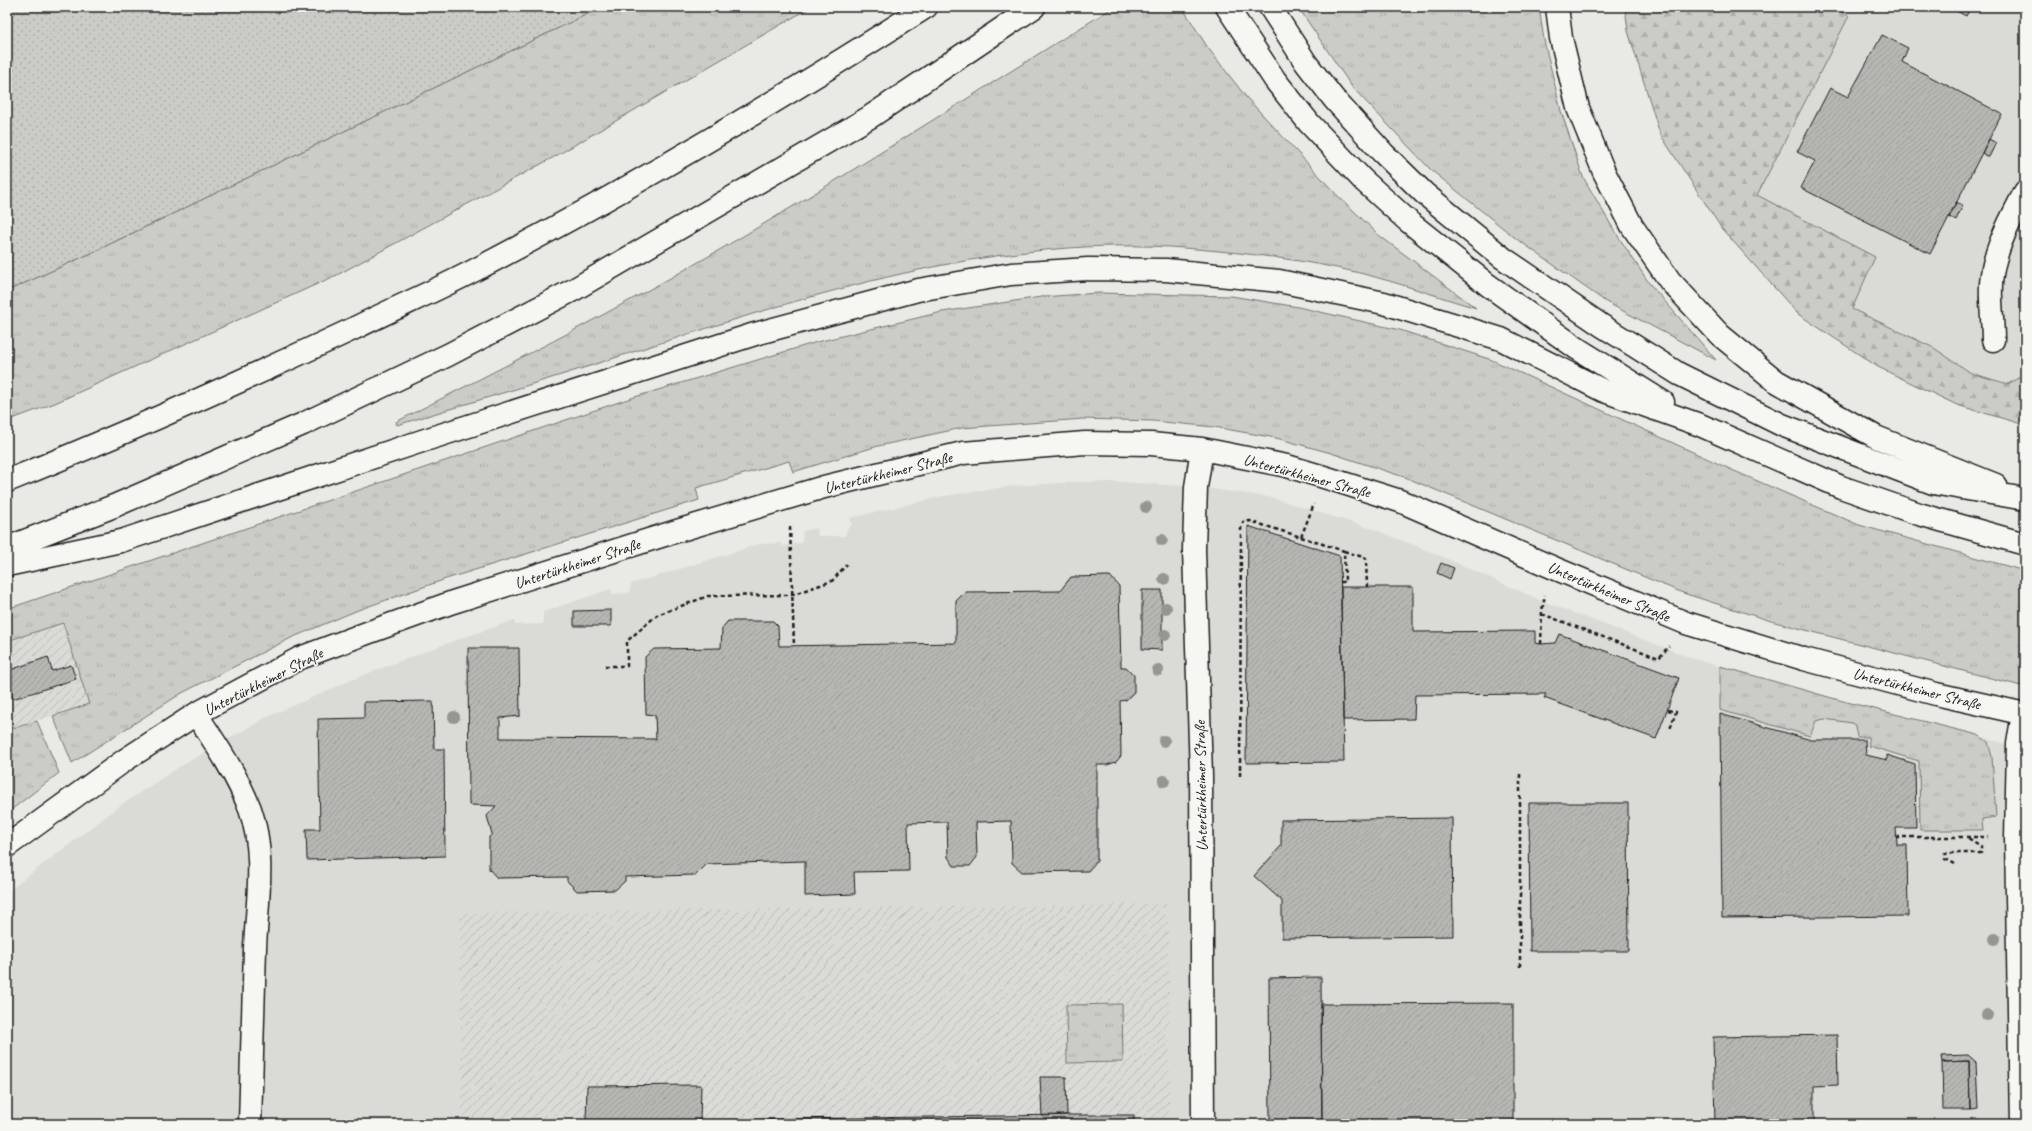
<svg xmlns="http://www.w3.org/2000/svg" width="2032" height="1131" font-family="Caveat,sans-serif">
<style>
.built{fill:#dadad6}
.industrial{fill:url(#industrial-furrows)}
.grass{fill:url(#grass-tufts);stroke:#747472}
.forest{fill:url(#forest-firs);stroke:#747472}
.park{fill:url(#park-dots);stroke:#747472}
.building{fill:url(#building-hatch);stroke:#1c1c1c}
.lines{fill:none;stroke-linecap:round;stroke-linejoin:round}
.minor-casing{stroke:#1c1c1c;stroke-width:25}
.highway-casing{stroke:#1c1c1c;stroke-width:25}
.path{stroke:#1c1c1c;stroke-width:2.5;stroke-dasharray:4 3;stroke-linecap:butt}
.minor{stroke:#f6f6f2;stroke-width:22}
.highway{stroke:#f6f6f2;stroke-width:22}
.tree{fill:#959592}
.labels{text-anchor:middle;stroke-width:3.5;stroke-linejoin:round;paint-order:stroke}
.street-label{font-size:16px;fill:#1c1c1c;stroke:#f6f6f2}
</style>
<defs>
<pattern id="industrial-furrows" width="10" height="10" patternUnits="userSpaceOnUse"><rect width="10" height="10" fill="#dadad6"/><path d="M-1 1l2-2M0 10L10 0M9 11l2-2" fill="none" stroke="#babab7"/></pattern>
<pattern id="grass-tufts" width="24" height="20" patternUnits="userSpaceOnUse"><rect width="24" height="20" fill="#cbcbc7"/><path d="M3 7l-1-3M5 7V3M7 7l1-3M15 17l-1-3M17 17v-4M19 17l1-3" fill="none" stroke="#aeaeaa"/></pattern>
<pattern id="forest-firs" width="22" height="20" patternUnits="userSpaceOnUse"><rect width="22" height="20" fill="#cbcbc7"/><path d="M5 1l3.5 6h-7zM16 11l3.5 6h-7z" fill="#aeaeaa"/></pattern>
<pattern id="park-dots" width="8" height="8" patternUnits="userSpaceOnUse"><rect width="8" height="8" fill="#cbcbc7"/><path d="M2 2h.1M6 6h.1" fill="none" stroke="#aeaeaa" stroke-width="1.8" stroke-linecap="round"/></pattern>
<pattern id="building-hatch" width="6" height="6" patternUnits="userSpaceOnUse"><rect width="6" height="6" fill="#b6b6b3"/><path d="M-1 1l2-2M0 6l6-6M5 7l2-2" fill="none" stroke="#9c9c99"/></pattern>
</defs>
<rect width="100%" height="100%" fill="#e9e9e5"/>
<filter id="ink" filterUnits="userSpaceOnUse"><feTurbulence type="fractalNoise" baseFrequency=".025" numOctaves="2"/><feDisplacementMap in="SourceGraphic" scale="8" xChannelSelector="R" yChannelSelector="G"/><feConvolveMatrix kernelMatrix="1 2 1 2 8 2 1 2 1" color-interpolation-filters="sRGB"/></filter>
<g filter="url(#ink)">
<path class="built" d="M1833,7H2025V387L1971,373L1934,348L1851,309L1757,195L1849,16Z
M1075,482H1124L1196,487L1269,497L1373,529L1436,554L1542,601L1697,660L1839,700L1978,735L2025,751V1124H7V892L121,805L179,767L267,717L361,676L456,640L515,620V625L543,624V612L611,589V594L630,593L631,584L760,544L782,543V546L802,543L803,531L817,528L818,536H845L847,529L852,525L850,518L944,496L1013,486Z"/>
<path class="industrial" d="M63,623L89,704L7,730V641Z
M1168,904L1170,1124H462L460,913Z"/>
<path class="grass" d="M602,7H811L554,157L337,275L55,403L7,421V291L87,255Z
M1114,7H1182L1208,48L1246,97L1336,194L1380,236L1476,308C1432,295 1386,278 1342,269C1286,257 1227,251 1170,247C989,237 813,294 642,349C561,376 479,400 397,425L396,422C501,368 607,315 709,256C846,177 979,90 1114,7Z
M1298,7H1539L1544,40L1561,111L1583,177L1614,230L1649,283L1716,360L1606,302L1514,237L1431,170L1352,87Z
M1099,293L1231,296L1298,307L1400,330L1492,360L1732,470L1859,525L2025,571V687L1771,621L1683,593L1407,478L1331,453L1276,438L1214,427L1153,421L1083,419L962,428L878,446L793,472L789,461L696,488L699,500L446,579L358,610L291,638L182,693L72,763L53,716L89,704L63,623L7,641V609L628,399L817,342L942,312L1041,297Z
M1720,666L1839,700L1978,735L1988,742L1992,757L1996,817L1982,819L1983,830H1920L1919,761L1869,746L1868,737H1857L1855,726L1852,723L1824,719L1816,721L1810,736L1720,710Z
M37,721L59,773L7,813V730Z
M1122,1004L1123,1062L1067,1063L1066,1005Z"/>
<path class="forest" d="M1625,7H1833L1849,16L1757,195L1875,257L1852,309L1934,348L1971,373L2008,384L2025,374V425L1957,405L1878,367L1798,314L1722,229L1660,134L1628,31Z"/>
<path class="park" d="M7,7H602L87,255L7,291Z"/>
<path class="building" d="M1949,7H1971L1966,16Z
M1882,35L1908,48L1902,62L2002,114L1930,254L1801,188L1815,161L1797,152L1830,88L1848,97Z
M1989,139L1996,143L1989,157L1982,153Z
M1956,202L1963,205L1956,220L1949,217Z
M1248,526L1340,556L1344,762L1246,763Z
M1441,563L1454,568L1450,579L1437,573Z
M1110,576L1119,586L1121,667H1126L1134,675V692L1126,700L1120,701L1121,756L1116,762L1107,765H1097V861L1088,871L1022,872L1012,863L1011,821L976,822L977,857L970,866H954L948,857L947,822L908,823L909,871L854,872L855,894L805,896V861L707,864L696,875L625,877V881L615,890L577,891L567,881V877L497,878L489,869V837L492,834L487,816L496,806L469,805L468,648H519L520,716L500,718V738L656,739L655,715L646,714L645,657L654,649L721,648L722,628L728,621H773L778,626L779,646L956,643V601L965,592L1060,591L1071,577Z
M1341,587H1413V632L1535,631V643L1541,644L1555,643L1559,634L1679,678L1656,739L1544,698L1546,694L1415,695L1414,719L1343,720Z
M1142,590H1162V650L1142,649Z
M611,610V626H574V611Z
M48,657L52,671L71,665L76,679L13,699L7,681V671Z
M433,701L434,749H444L445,856L307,860L306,829H320L318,719L364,718V702Z
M1720,714L1811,740H1865L1866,755L1887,760V755L1915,764L1916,828H1896L1897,845H1907L1908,916L1722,918Z
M1529,803H1628L1629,951H1530Z
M1452,818L1453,936L1282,938V901L1254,876L1281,846V820Z
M1321,977L1322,1124H1270L1269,978Z
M1513,1003V1124H1322L1321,1004Z
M1837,1035L1838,1085L1814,1086V1124H1715L1713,1037Z
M1968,1055L1976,1062L1978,1109L1970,1110L1969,1061L1942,1062L1941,1056Z
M1969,1061L1970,1110H1943L1942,1062Z
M1040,1077H1066L1067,1115L1042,1116Z
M701,1085L700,1121L586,1122L587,1086Z
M1067,1115H1134V1124H586V1122Z"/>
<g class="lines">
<defs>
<path id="minor" d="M1993,340C1993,322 1990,302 1991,284C1993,251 2010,221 2025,192
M1202,449L1196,487L1194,549L1201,776L1203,1124
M196,714C216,744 237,775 250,809C266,854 257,902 255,948C253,1007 252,1065 250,1124
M7,846L125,760L196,714L300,658L367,633L453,602L677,531L824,487L963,453L1085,443L1151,444L1202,449L1287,466L1324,477L1400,501L1554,568L1686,623L1804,659L1936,694L2025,714
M2021,1124L2016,838L2018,744L2023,713"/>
<path id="highway" d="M1227,7L1275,80L1309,123L1363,180L1408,221L1488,285L1578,349L1663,402
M1270,7L1306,63L1334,99L1383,153L1425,194L1503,258L1601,325L1679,374L1782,425L1933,483L2025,499
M1557,7L1561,38L1578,108L1604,172L1632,226L1670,281L1720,335L1776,381L1876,437L1996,485
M7,481C125,434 240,382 355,328C395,308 437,290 477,269C631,189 780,100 926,7
M7,548L114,506L303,424L448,355L575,289L870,117L1034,7
M7,565L121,541L425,440L755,334L918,290L1011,274L1088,269L1166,270L1279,281L1384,303L1501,339L1604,391L1700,425L1841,487L1919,514L2025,544"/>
</defs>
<use href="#minor" class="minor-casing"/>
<use href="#highway" class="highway-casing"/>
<path class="path" d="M790,527L794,646
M1301,537L1344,551L1345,582H1341
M1344,551L1366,558L1367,587
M1542,614L1659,658L1669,646
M1541,644L1542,611L1545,595
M605,666H627V641L657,615L708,596L791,595L832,581L847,564
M1668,710L1676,712L1670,729
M1240,776L1241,529L1243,522L1250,521L1301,537L1314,504
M1896,837H1988
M1954,864L1945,859V853H1981V846L1968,838
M1520,967V774"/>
<use href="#minor" class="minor"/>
<use href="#highway" class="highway"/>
</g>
<g class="tree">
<circle cx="1146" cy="507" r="6"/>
<circle cx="1162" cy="540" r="6"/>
<circle cx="1164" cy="579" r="6"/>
<circle cx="1166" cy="608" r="6"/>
<circle cx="1165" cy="635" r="6"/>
<circle cx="1158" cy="670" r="6"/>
<circle cx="454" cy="717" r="6"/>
<circle cx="1164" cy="741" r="6"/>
<circle cx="1164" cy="781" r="6"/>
<circle cx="1995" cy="939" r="6"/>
<circle cx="1987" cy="1015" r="6"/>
</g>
</g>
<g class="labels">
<g class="street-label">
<text transform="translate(888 472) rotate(-14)" y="6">Untertürkheimer Straße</text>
<text transform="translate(1307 475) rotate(15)" y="6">Untertürkheimer Straße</text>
<text transform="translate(577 563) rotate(-18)" y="6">Untertürkheimer Straße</text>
<text transform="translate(1609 591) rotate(23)" y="6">Untertürkheimer Straße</text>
<text transform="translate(263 681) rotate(-27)" y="6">Untertürkheimer Straße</text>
<text transform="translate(1917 688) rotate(14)" y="6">Untertürkheimer Straße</text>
<text transform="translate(1200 786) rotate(-91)" y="6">Untertürkheimer Straße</text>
</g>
</g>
<rect width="2032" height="1131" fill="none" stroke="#f6f6f2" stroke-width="24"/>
<rect x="12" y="12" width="2008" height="1107" fill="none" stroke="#1c1c1c" stroke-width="1.5" filter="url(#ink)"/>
</svg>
